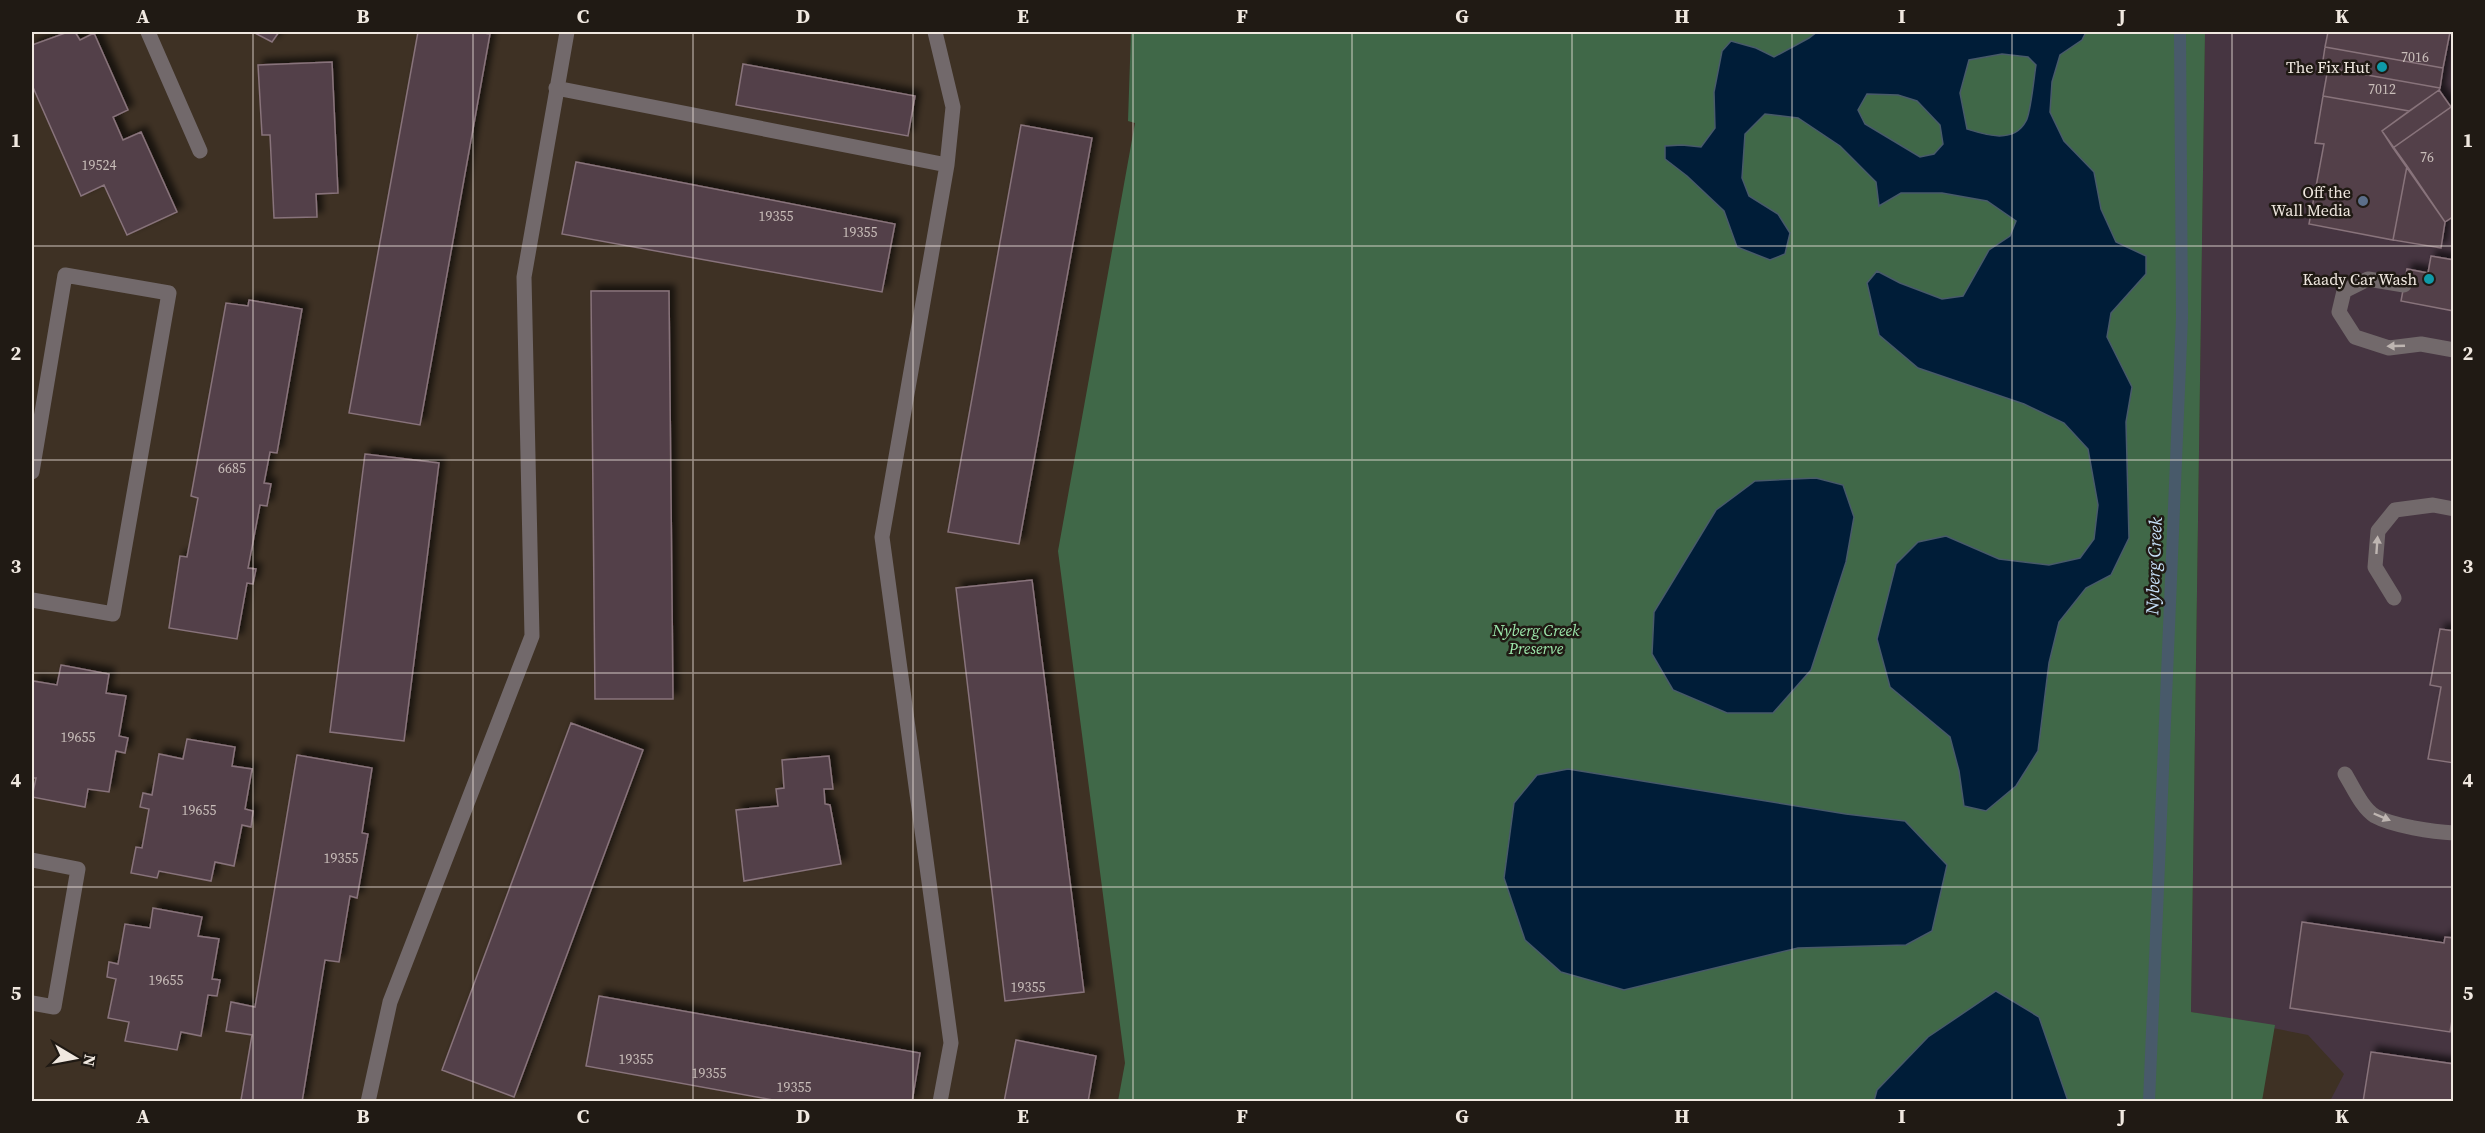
<svg xmlns="http://www.w3.org/2000/svg" width="2485" height="1133" font-family="'Source Serif 4',serif">
<style>
.commercial{fill:#463541}
.green{fill:#406848}
.water{fill:#001d38;stroke:#485a6a;stroke-width:1.5;fill-rule:evenodd}
.lines{fill:none;stroke-linecap:round;stroke-linejoin:round}
.stream{stroke:#485a6a;stroke-width:12}
.building{fill:#534148;stroke:#88737b;stroke-width:1.5;filter:url(#shadow)}
.lane{stroke:#72696b;stroke-width:15}
.oneway{fill:#beb5b1}
.grid{fill:none;stroke:#f0e8e0;stroke-width:1.5;stroke-opacity:0.55}
.culture-dot{fill:#0f9aa8;stroke:#201a14;stroke-width:2}
.service-dot{fill:#5c6f8a;stroke:#201a14;stroke-width:2}
.labels{text-anchor:middle;stroke-width:5;stroke-linejoin:round;paint-order:stroke}
.number-label{font-size:14px;fill:#c9beba}
.poi-label{font-size:16px;fill:#f0e8e0;stroke:#201a14;text-anchor:end}
.park-label{font-size:16px;font-style:italic;fill:#9ce7ab;stroke:#201a14}
.water-label{font-size:18px;font-style:italic;fill:#c9e3fc;stroke:#201a14}
.neatline{fill:none;stroke:#f0e8e0;stroke-width:2}
.grid-label{font-size:20px;text-anchor:middle;font-weight:bold;fill:#f0e8e0}
</style>
<defs>
<filter id="shadow"><feDropShadow dx="5.5" dy="-5.5" stdDeviation="3" flood-color="#0009"/></filter>
</defs>
<rect width="100%" height="100%" fill="#3e3124"/>
<path class="commercial" d="M2205,32H2453V1101H2330L2344,1074L2308,1035L2191,1012Z"/>
<path class="green" d="M1131,32H2205L2191,1012L2275,1025L2262,1101H1118L1125,1063L1058,551L1135,123L1128,121Z"/>
<path class="water" d="M1817,32H2086L2082,40L2060,55L2052,82L2050,112L2064,141L2094,172L2101,209L2116,242L2146,256V274L2111,313L2107,337L2132,387L2126,422L2129,538L2111,575L2086,588L2059,622L2049,663L2038,751L2016,786L1986,811L1964,806L1959,771L1950,737L1890,687L1877,639L1896,564L1918,542L1946,536L1999,559L2049,565L2080,558L2094,539L2098,505L2088,449L2064,423L2024,404L1918,368L1879,335L1867,283L1877,271L1900,283L1942,299L1963,296L1989,250L2010,236L2016,221L1987,201L1942,193H1901L1879,206L1876,182L1840,146L1798,118L1765,114L1745,134L1742,178L1749,196L1778,214L1790,233L1785,254L1770,260L1737,247L1724,211L1687,176L1665,159V146L1682,145L1701,147L1715,128L1714,92L1722,51L1731,41L1756,48L1774,57L1809,38ZM2002,54L2028,57L2036,65C2034,77 2031,112 2026,121C2014,144 1986,135 1967,129L1960,93L1969,60ZM1867,94L1898,95L1917,101L1940,125L1943,144L1934,154L1920,157L1865,124L1858,110Z
M1816,478L1843,485L1854,517L1846,562L1811,670L1773,713H1727L1673,690L1652,654L1654,612L1716,510L1755,481Z
M1568,769L1846,814L1905,821L1947,865L1932,931L1906,945L1798,948L1624,990L1561,972L1525,940L1504,878L1514,803L1537,775Z
M1996,991L2039,1017L2068,1101H1874L1877,1090L1928,1037Z"/>
<g class="lines">
<path class="stream" d="M2149,1102L2182,318L2180,32"/>
</g>
<path class="building" d="M68,32H75L80,40L94,33L128,110L113,117L123,140L141,132L177,212L127,235L104,185L81,196L32,85V45Z
M253,32H279L272,42Z
M418,32H478L490,34L420,425L349,413Z
M2328,32H2450L2443,68L2325,47Z
M2325,47L2443,68L2440,88L2322,67Z
M332,62L338,193L316,194L317,217L274,218L270,135H262L258,65Z
M743,64L915,96L908,136L736,105Z
M2328,68L2440,88L2439,90L2409,111L2323,96Z
M2439,90L2451,107L2393,148L2382,131Z
M2323,96L2409,111L2382,131L2407,166L2393,240L2309,224L2324,144L2315,143Z
M2454,105V216L2445,222L2393,148Z
M1021,125L1092,138L1019,544L948,532Z
M576,162L895,224L882,292L562,234Z
M2407,166L2445,222L2441,248L2393,240Z
M2431,256L2454,260V311L2401,301L2407,269L2428,273Z
M591,291H669L673,699H595Z
M249,300L302,309L277,453L270,452L264,483L271,484L267,506L260,505L248,568L256,569L253,584L247,583L237,639L169,628L180,556L187,557L198,498L191,496L226,303L248,306Z
M365,454L439,463L404,741L330,732Z
M1032,580L1084,992L1005,1001L956,588Z
M2440,629L2454,631V763L2428,759L2441,687L2430,685Z
M61,665L109,674L106,693L126,696L119,736L128,738L125,753L116,751L109,792L88,789L85,807L32,797L36,778H32L33,681L57,685Z
M571,723L643,750L514,1097L442,1070Z
M187,739L235,747L232,766L252,769L245,809L253,811L251,827L242,825L234,866L215,862L211,881L159,871L157,878L131,873L136,847L142,848L149,809L140,807L143,793L152,795L159,754L183,759Z
M297,755L372,768L362,833L368,834L357,898L350,896L339,962L325,960L302,1102H247L241,1100L252,1035L226,1031L231,1002L255,1007Z
M829,756L833,789H824L825,804L830,805L841,864L744,881L736,810L778,806L776,789L784,788L782,760Z
M153,908L202,917L198,936L219,939L212,979L220,980L217,996L208,995L201,1036L181,1032L177,1050L125,1041L129,1022L108,1018L116,979L107,977L109,962L118,964L125,924L150,928Z
M2302,922L2444,943L2445,937L2454,938V1008L2450,1032L2290,1008Z
M599,996L920,1053L912,1102H784L586,1066Z
M1016,1040L1096,1056L1088,1102H1004Z
M2371,1052L2454,1064V1102H2363Z"/>
<g class="lines">
<path class="lane" d="M148,32L200,151
M935,32L953,107L947,165L882,537L951,1043L940,1102
M556,88L947,165
M2404,285L2368,279L2344,291L2339,312L2355,337L2389,348L2421,344L2454,350
M32,472L65,275L169,293L113,614L32,600
M2394,598L2375,567L2378,531L2395,510L2433,505L2454,509
M2345,774C2353,787 2362,808 2375,816C2393,826 2433,832 2454,833
M32,860L78,869L54,1007L32,1003
M368,1102L390,1002L532,636L524,277L567,32"/>
</g>
<defs><path id="oneway-solid" d="M-6-.8H1V-3.2L6.5 0L1 3.2V.8H-6Z" transform="scale(1.5)"/></defs>
<g class="oneway">
<use href="#oneway-solid" transform="translate(2396 346) rotate(178)"/>
<use href="#oneway-solid" transform="translate(2377 545) rotate(-86)"/>
<use href="#oneway-solid" transform="translate(2382 817) rotate(23)"/>
</g>
<path class="grid" d="M253,32V1102M473,32V1102M693,32V1102M913,32V1102M1133,32V1102M1352,32V1102M1572,32V1102M1792,32V1102M2012,32V1102M2232,32V1102M32,246H2454M32,460H2454M32,673H2454M32,887H2454"/>
<g class="culture-dot">
<circle cx="2382" cy="67" r="6"/>
<circle cx="2429" cy="279" r="6"/>
</g>
<circle class="service-dot" cx="2363" cy="201" r="6"/>
<g class="labels">
<g class="number-label">
<text x="2415" y="62">7016</text>
<text x="2382" y="94">7012</text>
<text x="2427" y="162">76</text>
<text x="99" y="170">19524</text>
<text x="776" y="221">19355</text>
<text x="860" y="237">19355</text>
<text x="232" y="473">6685</text>
<text x="78" y="742">19655</text>
<text x="199" y="815">19655</text>
<text x="341" y="863">19355</text>
<text x="166" y="985">19655</text>
<text x="1028" y="992">19355</text>
<text x="636" y="1064">19355</text>
<text x="709" y="1078">19355</text>
<text x="794" y="1092">19355</text>
</g>
<g class="poi-label">
<text x="2370" y="73">The Fix Hut</text>
<text x="2351" y="198">Off the<tspan x="2351" dy="18">Wall Media</tspan></text>
<text x="2417" y="285">Kaady Car Wash</text>
</g>
<g class="park-label">
<text x="1536" y="636">Nyberg Creek<tspan x="1536" dy="18">Preserve</tspan></text>
</g>
<g class="water-label">
<text transform="translate(2154 566) rotate(-88)" y="6">Nyberg Creek</text>
</g>
</g>
<rect width="2485" height="1133" fill="none" stroke="#201a14" stroke-width="66"/>
<g transform="translate(75 1058) rotate(100)" stroke="#201a14" stroke-width="4.5" paint-order="stroke">
<path d="M0-4.5L10 22L0 15L-10 22Z" fill="#f0e8e0"/>
<text y="-9" font-size="16" font-weight="bold" text-anchor="middle" fill="#f0e8e0">N</text>
</g>
<rect x="33" y="33" width="2419" height="1067" class="neatline"/>
<g class="grid-label">
<text x="143" y="23">A</text>
<text x="363" y="23">B</text>
<text x="583" y="23">C</text>
<text x="803" y="23">D</text>
<text x="1023" y="23">E</text>
<text x="1242" y="23">F</text>
<text x="1462" y="23">G</text>
<text x="1682" y="23">H</text>
<text x="1902" y="23">I</text>
<text x="2122" y="23">J</text>
<text x="2342" y="23">K</text>
<text x="16" y="147">1</text>
<text x="2468" y="147">1</text>
<text x="16" y="360">2</text>
<text x="2468" y="360">2</text>
<text x="16" y="573">3</text>
<text x="2468" y="573">3</text>
<text x="16" y="787">4</text>
<text x="2468" y="787">4</text>
<text x="16" y="1000">5</text>
<text x="2468" y="1000">5</text>
<text x="143" y="1123">A</text>
<text x="363" y="1123">B</text>
<text x="583" y="1123">C</text>
<text x="803" y="1123">D</text>
<text x="1023" y="1123">E</text>
<text x="1242" y="1123">F</text>
<text x="1462" y="1123">G</text>
<text x="1682" y="1123">H</text>
<text x="1902" y="1123">I</text>
<text x="2122" y="1123">J</text>
<text x="2342" y="1123">K</text>
</g>
</svg>
